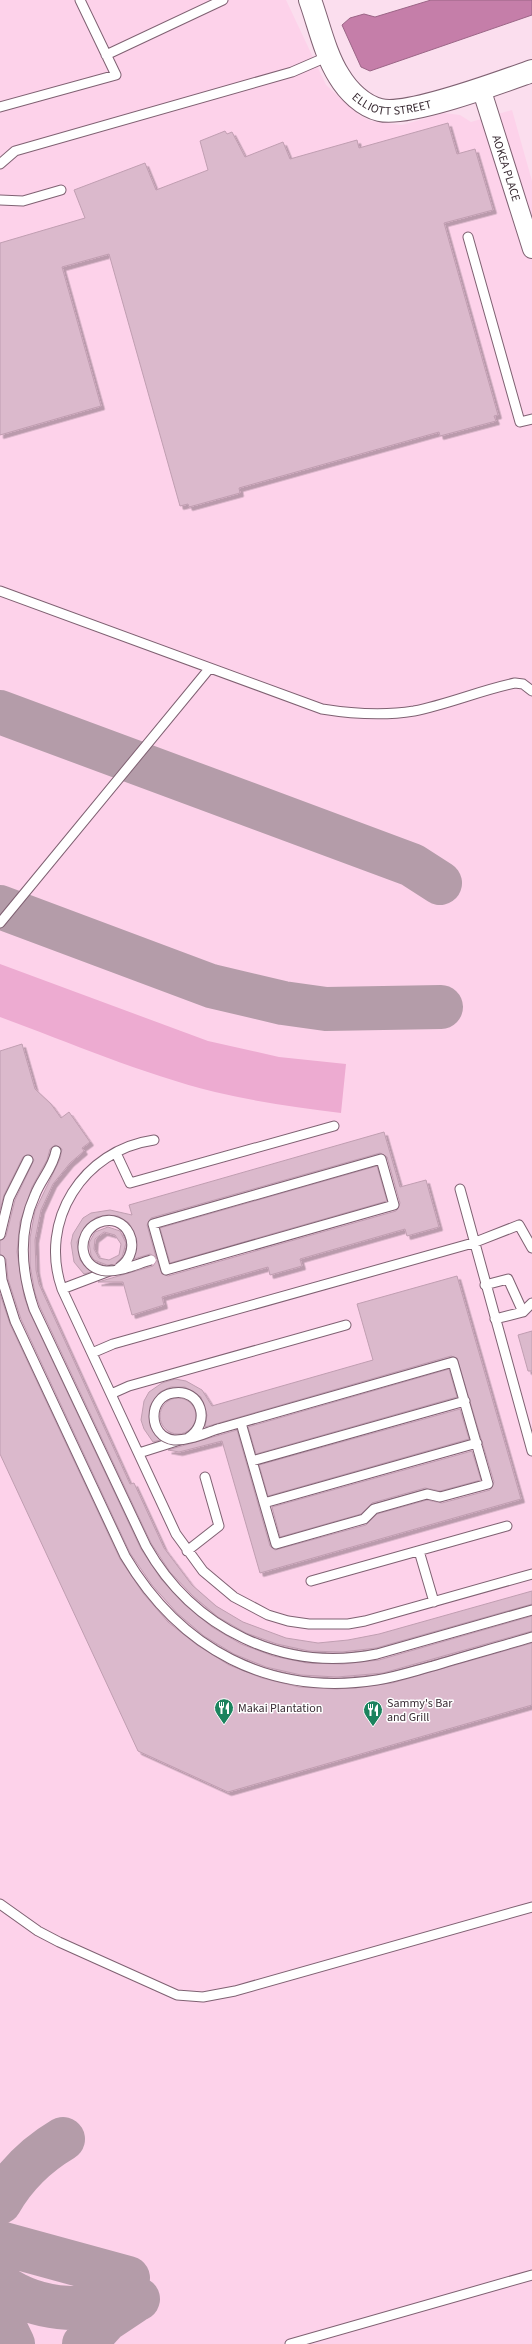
<svg xmlns="http://www.w3.org/2000/svg" width="532" height="2344" font-family="'Source Sans 3',sans-serif">
<style>
.built{fill:#fdd2ea}
.green{fill:#edabd1}
.water{fill:#c57ea9;stroke:#9b6586}
.lines{fill:none;stroke-linecap:round;stroke-linejoin:round}
.taxiway{stroke:#b49ca9;stroke-width:44}
.building{fill:#dbb9cc;stroke:#c09eb1;fill-rule:evenodd;filter:url(#shadow)}
.lane-casing{stroke:#7f6172;stroke-width:11}
.street-casing{stroke:#7f6172;stroke-width:20}
.secondary-casing{stroke:#7f6172;stroke-width:24}
.lane{stroke:#fff;stroke-width:9}
.street{stroke:#fff;stroke-width:18}
.secondary{stroke:#fff;stroke-width:22}
.lane-bridge-casing{stroke:#7f6172;stroke-width:11;stroke-linecap:butt}
.lane-bridge{stroke:#fff;stroke-width:9}
.labels{text-anchor:middle;stroke-width:3;stroke-linejoin:round;paint-order:stroke}
.street-label{font-size:12px;fill:#392b33;stroke:#fff}
.poi-label{font-size:12px;fill:#392b33;stroke:#fff;text-anchor:start}
</style>
<defs>
<filter id="shadow"><feDropShadow dx="3.5" dy="3.5" stdDeviation="0" flood-color="#0004"/></filter>
</defs>
<rect width="100%" height="100%" fill="#fbdeee"/>
<path class="built" d="M0,0H286L326,85L359,115L371,121L402,125L444,113L460,115L471,122L512,110L532,181V2344H0Z"/>
<path class="green" d="M0,964L208,1041L279,1057L346,1064L341,1113C299,1108 257,1102 215,1092C142,1074 71,1043 0,1017Z"/>
<path class="water" d="M431,0H532V15L370,71L361,67L342,25L350,18L364,14L375,17Z"/>
<g class="lines">
<path class="taxiway" d="M0,712L412,865L440,883
M0,907L211,986L283,1003L326,1009L441,1007
M0,2202C16,2174 36,2155 63,2139
M0,2243L128,2278
M0,2285C43,2315 89,2311 138,2299
M0,2317L13,2344
M84,2344L106,2320L133,2302"/>
</g>
<path class="building" d="M448,123L457,154L475,149L493,210L444,223L498,415L494,416L496,421L440,436L439,432L239,488L240,493L189,507L188,504L180,506L109,254L62,267L101,406L0,435V243L85,218L74,190L145,163L156,190L208,170L200,141L225,131L227,134L232,132L245,157L283,142L290,159L357,140L359,148Z
M22,1044L35,1089L51,1104L61,1118L69,1112L90,1142L82,1148L84,1151L70,1163L53,1184L41,1210L35,1240L36,1270L39,1284L130,1484L134,1483L164,1548L192,1585L216,1606L243,1622L286,1638L318,1643L348,1640L379,1634L532,1591V1604L376,1648L342,1652L309,1651L277,1644L246,1633L218,1617L193,1596L170,1572L151,1543L40,1307L35,1293L30,1265V1238L35,1211L60,1159L62,1149L55,1145L50,1149L47,1160L32,1187L20,1222L17,1252L24,1296L29,1311L141,1549L161,1579L185,1605L212,1627L241,1644L273,1656L307,1663L343,1664L379,1660L532,1616V1631L383,1673L337,1677L301,1675L266,1667L234,1654L204,1636L177,1613L152,1585L130,1553L21,1319L8,1279L6,1259L0,1254V1241L6,1236L15,1200L34,1160L30,1155L23,1157L4,1195L0,1210V1051Z
M384,1132L400,1187L426,1180L439,1227L407,1236L405,1229L300,1259L302,1266L270,1275L268,1267L162,1297L164,1305L132,1315L123,1282H98L153,1266L157,1260L162,1274L168,1276L396,1211L400,1203L387,1157L380,1153L151,1218L147,1225L156,1257L150,1254L134,1259L137,1241L129,1223L118,1216L107,1215L97,1217L86,1225L77,1242L80,1260L91,1272L84,1274L74,1262L71,1243L73,1234L83,1218L91,1213L110,1210L132,1215L129,1205Z
M377,1166L387,1201L170,1263L160,1228Z
M108,1227L120,1231L126,1243L122,1257L114,1265H107L94,1260L91,1255L89,1243L95,1232ZM104,1232L115,1235L121,1244L119,1255L109,1260L99,1258L94,1249L95,1239Z
M457,1276L521,1499L260,1573L222,1441L179,1452L168,1450L237,1430L270,1546L275,1550L366,1525L377,1514L427,1500L442,1503L490,1490L494,1482L457,1358L451,1356L205,1427L207,1415L201,1397L185,1387H171L160,1392L150,1406V1426L160,1440L153,1442L144,1429L141,1420L144,1401L149,1392L162,1383L175,1379L186,1381L202,1390L212,1406L373,1360L357,1304Z
M0,1294L10,1324L120,1559L143,1593L168,1622L197,1645L229,1665L262,1678L299,1687L337,1689L392,1683L532,1643V1705L228,1792L138,1751L0,1454Z
M532,1331V1371H528L518,1335Z
M449,1369L457,1397L256,1454L248,1427Z
M160 1416a18 18 0 1 1 36 0a18 18 0 1 1-36 0Z
M460,1409L469,1439L268,1496L259,1465Z
M472,1451L481,1480L440,1491L425,1488L372,1503L361,1514L280,1537L272,1507Z"/>
<g class="lines">
<defs>
<path id="lane" d="M106,55L223,0
M0,107L116,75L80,0
M0,164L15,151L292,72L329,56
M0,200L23,201L61,190
M468,237L520,422L532,419
M0,591L322,709C353,714 384,716 414,711C449,704 481,690 515,683L523,684L532,691
M0,923L209,669
M154,1140C83,1150 38,1221 62,1289L176,1534L203,1571L234,1597L268,1615L288,1621L309,1624H348L365,1621L532,1574
M56,1151C53,1168 41,1179 35,1195C18,1232 21,1271 34,1309L146,1546C193,1629 283,1673 377,1654L532,1610
M116,1153L130,1183L334,1126
M381,1159L394,1205L166,1270L153,1224Z
M460,1189L532,1451
M0,1235L9,1198L28,1160
M0,1260L2,1280L15,1321L125,1556C180,1649 269,1697 377,1680C396,1677 414,1671 433,1666C466,1656 499,1647 532,1637
M485,1285L508,1279L523,1312
M62,1289L112,1270
M495,1319L523,1312L532,1303
M92,1353L113,1344L473,1243L519,1225L532,1248
M111,1394L129,1386L346,1325
M218,1429L453,1362L488,1484L440,1497L427,1494L374,1509L364,1519L276,1544L241,1423
M139,1453L180,1440
M252,1461L465,1401
M264,1503L477,1443
M187,1551L219,1526L205,1477
M419,1551L434,1602
M311,1581L507,1526
M0,1904L38,1931L59,1942L177,1995L203,1997L235,1991L532,1907
M290,2344L532,2275"/>
<g id="street">
<path id="s1" d="M481,88L532,249"/>
</g>
<g id="secondary">
<path id="s2" d="M310,0C319,25 325,54 339,76C348,91 363,106 380,110C408,117 501,82 532,71"/>
</g>
</defs>
<use href="#lane" class="lane-casing"/>
<use href="#street" class="street-casing"/>
<use href="#secondary" class="secondary-casing"/>
<use href="#lane" class="lane"/>
<use href="#street" class="street"/>
<use href="#secondary" class="secondary"/>
<defs>
<path id="lane-bridge" d="M119,1268C146,1249 126,1210 98,1223C75,1234 79,1269 106,1271C120,1272 137,1264 151,1260
M188,1438C212,1423 201,1388 173,1393C147,1397 148,1437 174,1440C188,1441 205,1433 218,1429"/>
</defs>
<use href="#lane-bridge" class="lane-bridge-casing"/>
<use href="#lane-bridge" class="lane-bridge"/>
</g>
<defs>
<symbol id="restaurant-pin" viewBox="-11 -11 22 30"><path d="M0 17L-7.5 6A9.5 9.5 0 1 1 7.5 6Z" fill="#1b835e" stroke="#fff"/><path d="M-5-6h1v4h1v-4h1v4h1v-4h1v5L-1.5 .5V6h-2V.5L-5-1ZM5-6V6H3V1.5H1.5Q1.5-4 5-6Z" fill="#fff"/></symbol>
</defs>
<g fill-rule="evenodd">
<use href="#restaurant-pin" x="213" y="1697" width="22" height="30"/>
<use href="#restaurant-pin" x="362" y="1699" width="22" height="30"/>
</g>
<g class="labels">
<g class="street-label">
<text dy="4" stroke="none"><textPath href="#s2" startOffset="147">ELLIOTT STREET</textPath></text>
<text dy="4" stroke="none"><textPath href="#s1" startOffset="84">AOKEA PLACE</textPath></text>
</g>
<g class="poi-label">
<text x="387" y="1707">Sammy's Bar<tspan x="387" dy="14">and Grill</tspan></text>
<text x="238" y="1712">Makai Plantation</text>
</g>
</g>
</svg>
